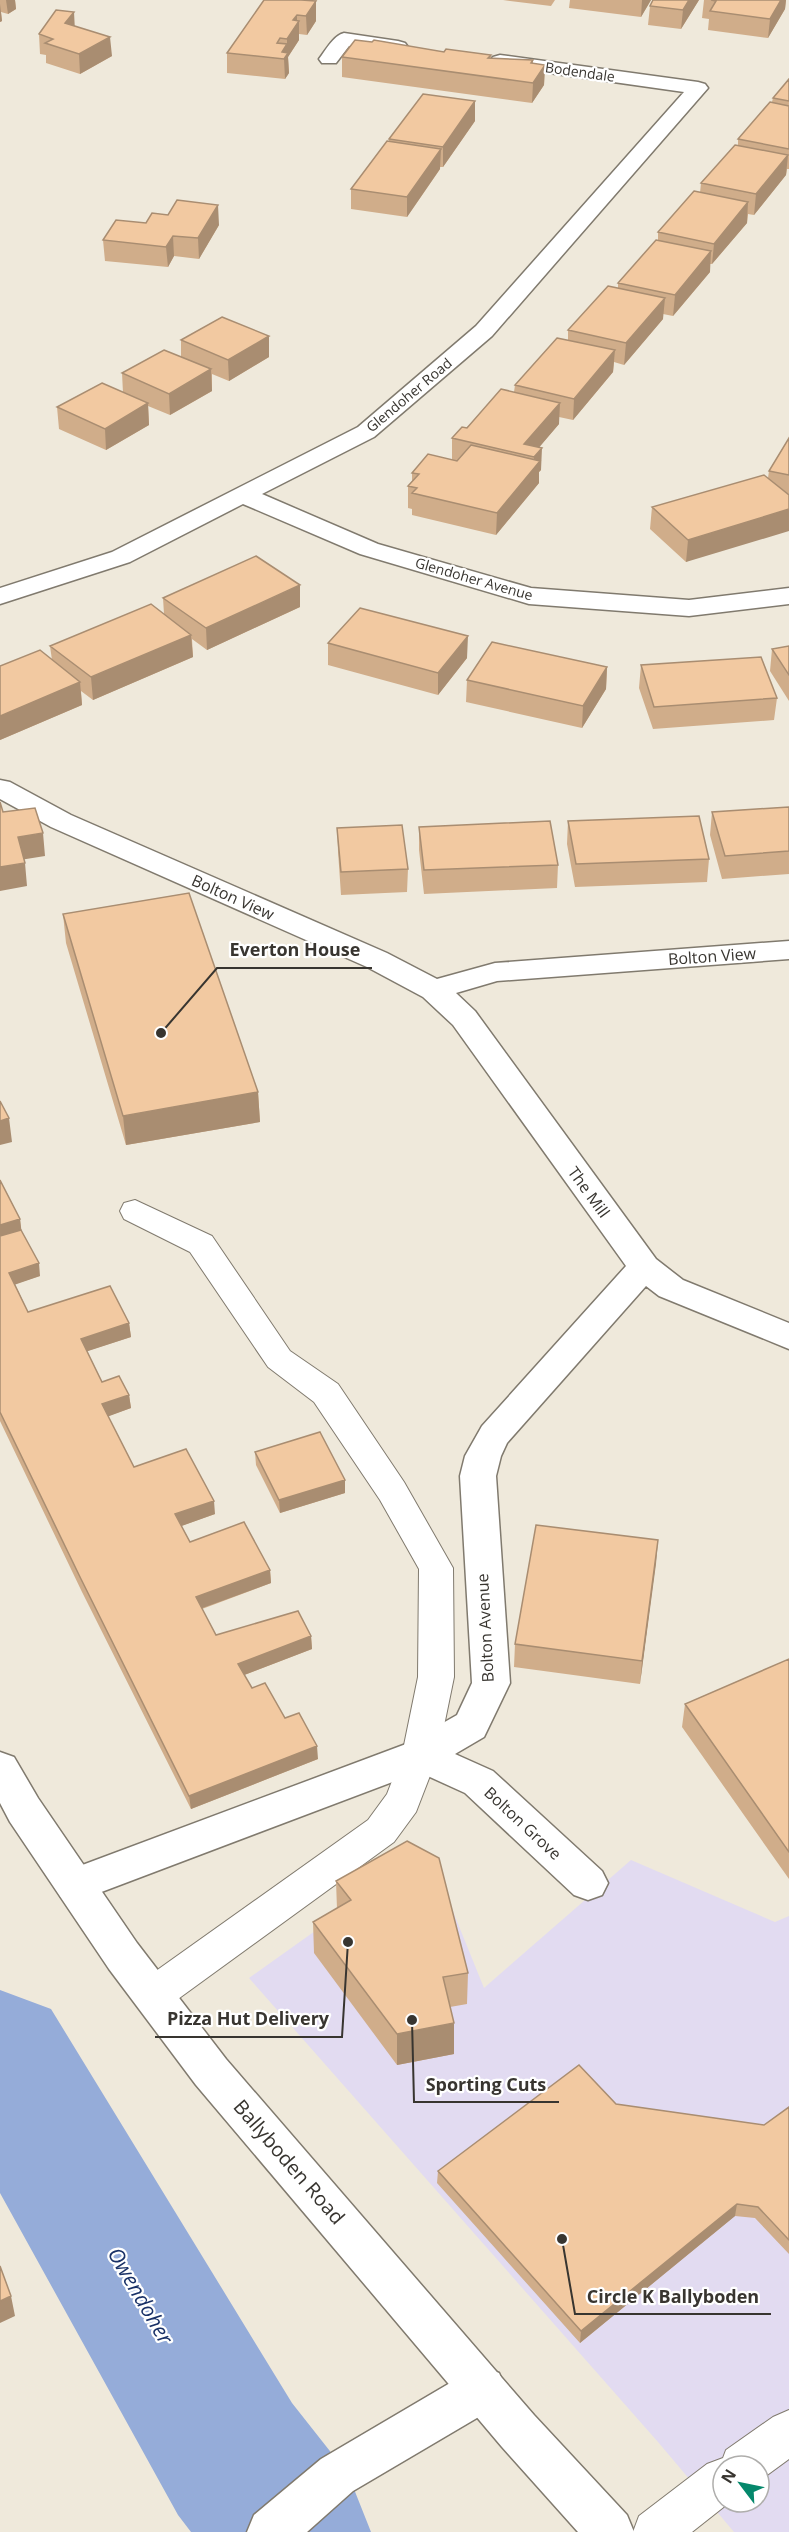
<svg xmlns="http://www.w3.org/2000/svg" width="789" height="2532" font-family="'Open Sans',sans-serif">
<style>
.commercial{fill:#e2dbf1;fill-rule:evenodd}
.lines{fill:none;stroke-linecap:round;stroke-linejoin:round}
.river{fill:#95acd9;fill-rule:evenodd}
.service-casing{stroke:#807a6e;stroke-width:2}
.minor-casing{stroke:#807a6e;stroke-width:3}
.secondary-casing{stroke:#807a6e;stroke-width:3}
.service{fill:#fff;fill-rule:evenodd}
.minor{fill:#fff;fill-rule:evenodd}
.secondary{fill:#fff;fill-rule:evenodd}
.wall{fill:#d0ad8a}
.shaded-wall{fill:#a98d71}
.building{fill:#f2c9a1;stroke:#a98d71;stroke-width:1.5}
.labels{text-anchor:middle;stroke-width:4.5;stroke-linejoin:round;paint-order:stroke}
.far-street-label{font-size:14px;fill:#383530;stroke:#fff}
.street-label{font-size:16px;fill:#383530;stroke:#fff}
.near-street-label{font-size:20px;fill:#383530;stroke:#fff}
.near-water-label{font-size:21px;font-style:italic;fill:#193167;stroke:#fff}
.leader{fill:none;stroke:#383530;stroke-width:2}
.callout-dot{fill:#383530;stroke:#fff;stroke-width:2}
.callout-label{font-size:18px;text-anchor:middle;font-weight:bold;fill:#383530;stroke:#fff;stroke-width:4.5;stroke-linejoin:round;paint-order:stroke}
</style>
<rect width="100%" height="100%" fill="#efe9db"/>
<path class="commercial" d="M631,1860L775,1922L789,1916V2532H734L658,2442L249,1978L412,1862L450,1904L484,1988ZM723,2466H759V2502H723Z"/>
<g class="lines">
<path class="river" d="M0,1990L51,2009L292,2403L348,2474L371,2532H191L178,2515L0,2193Z"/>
<defs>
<path id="service" d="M135,1200L212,1236L290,1351L338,1384L404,1482L453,1568L454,1677L438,1755L416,1812L394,1842L167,2007L153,2012L139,2007L133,1995L139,1983L368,1820L387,1794L402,1755L418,1677L419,1569L380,1500L314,1402L268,1367L190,1252L124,1219L120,1211L124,1203Z
M789,2410V2459L759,2481V2466H723V2502H730L692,2532H633L639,2516L707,2464L723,2458L726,2450L773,2417Z"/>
<path id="minor" d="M344,33L398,41L405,43L408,47L405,51L398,53L349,46L336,63H322L319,59C326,50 333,36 344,33Z
M500,55L698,82L705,84L708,88L492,336L374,437L262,494L378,544L531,588L689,600L789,588V604L689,616L529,604L360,554L243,504L130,562L0,604V588L112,552L358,427L476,326L684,92L493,65L490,61L493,57Z
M0,780L10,782L71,815L387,953L437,979L495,963L789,941V959L497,981L456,993L475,1011L656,1259L683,1280L789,1323V1349L659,1296L646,1286L507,1443L501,1456L496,1476L510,1683L484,1737L455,1754L493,1771L602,1871L608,1883L602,1895L588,1900L574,1895L465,1793L419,1772L75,1902L61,1897L55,1885L61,1873L406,1744L457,1715L472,1683L460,1476L465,1456L482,1426L626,1266L453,1025L423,997L367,967L51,827L0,799Z
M483,2367L499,2373L506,2389L499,2405L353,2491L307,2532H247L254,2515L321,2459L467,2373Z"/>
<path id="secondary" d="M0,1752L14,1757L38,1798L137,1943L226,2059L534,2415L627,2515L634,2532H578L502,2447L196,2085L109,1969L10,1822L0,1803Z"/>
</defs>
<use href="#service" class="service-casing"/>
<use href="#minor" class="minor-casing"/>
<use href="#secondary" class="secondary-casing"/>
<use href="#service" class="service"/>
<use href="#minor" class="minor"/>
<use href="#secondary" class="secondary"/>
</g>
<path class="wall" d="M0,0H15L16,9L8,14L1,12L2,21L0,22Z
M503,0H555L551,6Z
M570,0H651L641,17L569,8Z
M699,0L681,29L648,25L650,6Z
M704,0H786L785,9L768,38L708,30L709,19L702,18Z
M316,1V21L307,35L299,34V40L288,57L289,73L285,79L227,73V53Z
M75,26L112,56L80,74L46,63V55L40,54L39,34Z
M444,52L491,55V58L533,60V64L545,65L544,85L532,103L342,77V57Z
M789,79V169H787L786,175L754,215L748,214L747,223L712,264H710V272L673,316L663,314V319L624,365L614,362L613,372L573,420L559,417V424L539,447L541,470L539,472V483L496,535L412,515V509L408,508V486L412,481V473L452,459V438L514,392L515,385L568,340V330L618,288V283L658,240V232L700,193L701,183L738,145V139L772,102L773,98Z
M475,121L443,167H440V169L407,217L351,209V189L389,141V139Z
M146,223L219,225L199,259L174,256L168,267L105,261L103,240Z
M181,340L269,357L229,381L212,374V391L170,415L148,406L149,425L106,450L59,429L57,407L123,393L122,373L181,357Z
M789,438V509L686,562L650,529L652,507L768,478L769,471Z
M163,598L300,607L207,650L192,639L193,657L93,700L81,691L82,705L0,740V666L52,660L50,646L164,614Z
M328,643L467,658L438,695L328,665Z
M789,646V701L770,671L772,649Z
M641,665L777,698L774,720L653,729L639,688Z
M607,667L606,689L582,728L466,702L467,680Z
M789,807V874L722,879L710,835L712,812Z
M568,821L709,859L707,882L575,887L567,844Z
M419,827L558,865L557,888L424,894L419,850Z
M337,828L408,869L407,892L341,895L338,851Z
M63,914L258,1092L260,1122L126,1145L66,943Z
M0,1180L20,1219L21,1230L40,1276L15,1284L28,1312L129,1323L131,1337L87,1351L102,1382L129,1395L131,1408L108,1416L134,1467L215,1514L181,1526L190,1542L270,1570L271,1583L202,1609L216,1635L311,1636L312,1649L244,1675L252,1688L285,1718L318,1759L191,1809L82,1592L0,1421Z
M255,1452L345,1493L280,1513L256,1465Z
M658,1540L640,1684L514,1667L515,1644Z
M789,1659V1879L682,1727L685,1704Z
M336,1881L468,1973L467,2004L450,2007L454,2054L397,2065L314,1953L313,1922L337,1909Z
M616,2104L764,2125L789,2107V2254L755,2218L735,2216L580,2343L437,2183L438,2171Z"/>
<path class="shaded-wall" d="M6,0H15L16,9L8,14Z
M642,0H651L641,17Z
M689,0H699L681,29L683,10Z
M781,0H786L785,9L768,38L770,19Z
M316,1V21L307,35L306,16Z
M0,4L2,21L0,22Z
M74,12L75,31L65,23Z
M297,15V24L299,21V40L288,57L289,73L285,79L284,59L282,52L287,44V39L293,20Z
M110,37L112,56L80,74L79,54Z
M545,65L544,85L532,103L533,83Z
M475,101V121L443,167V147Z
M441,149L440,169L407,217V197Z
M788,155L786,175L754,215L756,194Z
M748,202L747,223L712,264L714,244Z
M218,205L219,225L199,259L198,238Z
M173,236L174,256L168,267L166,247Z
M711,251L710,272L673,316L675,295Z
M665,298L663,319L624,365L626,343Z
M269,336V357L229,381L228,360Z
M615,350L613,372L573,420L574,399Z
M211,369L212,391L170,415L169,394Z
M148,403L149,425L106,450L105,429Z
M560,403L559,424L531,457L524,444Z
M542,448L541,470L539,472V483L496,535L497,513L533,469L534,457Z
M789,509V531L686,562L688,540Z
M300,585V607L207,650L206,628Z
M191,635L193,657L93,700L91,677Z
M468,636L467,658L438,695V673Z
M607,667L606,689L582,728L583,706Z
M80,682L82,705L0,740V716Z
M43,833L45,856L20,860L18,837Z
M25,863L27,886L0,891V867Z
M258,1092L260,1122L126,1145L123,1116Z
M9,1118L12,1142L0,1145V1121Z
M20,1219L23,1243L0,1250V1225Z
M39,1263L40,1276L11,1286L9,1273Z
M129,1323L131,1337L82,1353L81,1339Z
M129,1395L131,1408L104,1418L102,1404Z
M345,1480V1493L280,1513L279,1500Z
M214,1501L215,1514L176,1528L175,1514Z
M658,1540L656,1564L640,1684L642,1661Z
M270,1570L271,1583L197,1610L196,1597Z
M311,1636L312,1649L239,1677L238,1664Z
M317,1746L318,1759L191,1809L189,1796Z
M454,2023V2054L397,2065V2034Z
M737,2204L735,2216L580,2343L581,2331Z
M11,2296L15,2316L0,2323V2301Z"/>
<path class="building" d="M264,0H301L316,1L306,16L297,15L293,20L299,21L287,39L280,38L277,43L287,44L282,52L288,53L284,59L227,53Z
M653,0H689L683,10L650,6Z
M711,0H781L770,19L710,11L716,1Z
M56,10L74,12L65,23L110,37L79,54L45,43L53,39L39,34Z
M355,40L372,42L374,40L444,52L446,49L491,55L488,58L533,60L531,63L545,65L533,83L342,57Z
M789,79V101L773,98Z
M423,94L475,101L443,147L389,139Z
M770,102L789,106V149L738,139Z
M387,141L441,149L407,197L351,189Z
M735,145L788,155L756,194L701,183Z
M694,191L748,202L714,244L658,232Z
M177,200L218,205L198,238L173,236L166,247L103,240L116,220L146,223L152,213L168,215Z
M656,240L711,251L675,295L618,283Z
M608,286L665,298L626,343L568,330Z
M222,317L269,336L228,360L181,340Z
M557,338L615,350L574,399L515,385Z
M164,350L211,369L169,394L122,373Z
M102,383L148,403L105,429L57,407Z
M501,389L560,403L524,444L542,448L534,457L452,438L462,427L467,428Z
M789,438V475L769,471Z
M471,445L540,461L497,513L412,493L417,488L408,486L419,474L412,473L428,454L457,461Z
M764,475L789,495V509L688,540L652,507Z
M256,556L300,585L206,628L163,598Z
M151,604L191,635L91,677L50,646Z
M360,608L468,636L438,673L328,643Z
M492,642L607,667L583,706L467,680Z
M789,646V675L772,649Z
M40,650L80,682L0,716V666Z
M761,657L777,698L654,707L641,665Z
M0,802L3,812L35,808L43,833L18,837L25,863L0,867Z
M789,807V851L725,856L712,812Z
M699,816L709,859L576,864L568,821Z
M550,821L558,865L424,870L419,827Z
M402,825L408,869L341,872L337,828Z
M189,893L258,1092L123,1116L63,914Z
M0,1101L9,1118L0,1121Z
M0,1180L20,1219L0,1225Z
M21,1230L39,1263L9,1273L28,1312L110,1286L129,1323L81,1339L102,1382L119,1376L129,1395L102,1404L134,1467L186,1449L214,1501L175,1514L190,1542L244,1522L270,1570L196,1597L216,1635L298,1611L311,1636L238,1664L252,1688L265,1683L285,1718L299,1713L317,1746L189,1796L81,1579L0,1412V1236Z
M320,1432L345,1480L279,1500L255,1452Z
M536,1525L658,1540L642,1661L515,1644Z
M789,1659V1852L685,1704Z
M407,1841L439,1858L468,1973L443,1977L454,2023L397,2034L313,1922L351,1900L336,1881Z
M579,2065L616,2104L764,2125L789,2107V2240L758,2207L737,2204L581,2331L438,2171Z
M0,2266L11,2296L0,2301Z"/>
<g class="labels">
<g class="far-street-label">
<text transform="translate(580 72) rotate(8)" y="5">Bodendale</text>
<text transform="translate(409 395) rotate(-40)" y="5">Glendoher Road</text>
<text transform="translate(474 579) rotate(16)" y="5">Glendoher Avenue</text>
</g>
<g class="street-label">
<text transform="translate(233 897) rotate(24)" y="6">Bolton View</text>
<text transform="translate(712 956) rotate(-4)" y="6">Bolton View</text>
<text transform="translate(589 1192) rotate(54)" y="6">The Mill</text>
<text transform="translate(485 1628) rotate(-93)" y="6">Bolton Avenue</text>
<text transform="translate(523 1823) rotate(43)" y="6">Bolton Grove</text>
</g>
<g class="near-street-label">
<text transform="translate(289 2162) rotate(49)" y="7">Ballyboden Road</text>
</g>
<g class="near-water-label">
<text transform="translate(140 2296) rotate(60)" y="7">Owendoher</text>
</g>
</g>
<path class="leader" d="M161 1033L217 968H372M348 1942L342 2037H155M412 2020L414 2102H559M562 2239L575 2314H771"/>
<g class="callout-dot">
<circle cx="161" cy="1033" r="6"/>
<circle cx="348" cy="1942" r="6"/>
<circle cx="412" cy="2020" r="6"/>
<circle cx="562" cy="2239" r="6"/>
</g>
<g class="callout-label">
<text x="295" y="956">Everton House</text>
<text x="248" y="2025">Pizza Hut Delivery</text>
<text x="486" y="2091">Sporting Cuts</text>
<text x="673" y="2303">Circle K Ballyboden</text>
</g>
<g transform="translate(741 2484) rotate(302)"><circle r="28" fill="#ffffff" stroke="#afaeac" stroke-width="1.5"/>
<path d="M0-4.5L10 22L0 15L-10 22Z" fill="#05886c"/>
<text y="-9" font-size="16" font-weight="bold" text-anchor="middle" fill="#383530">N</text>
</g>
</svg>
